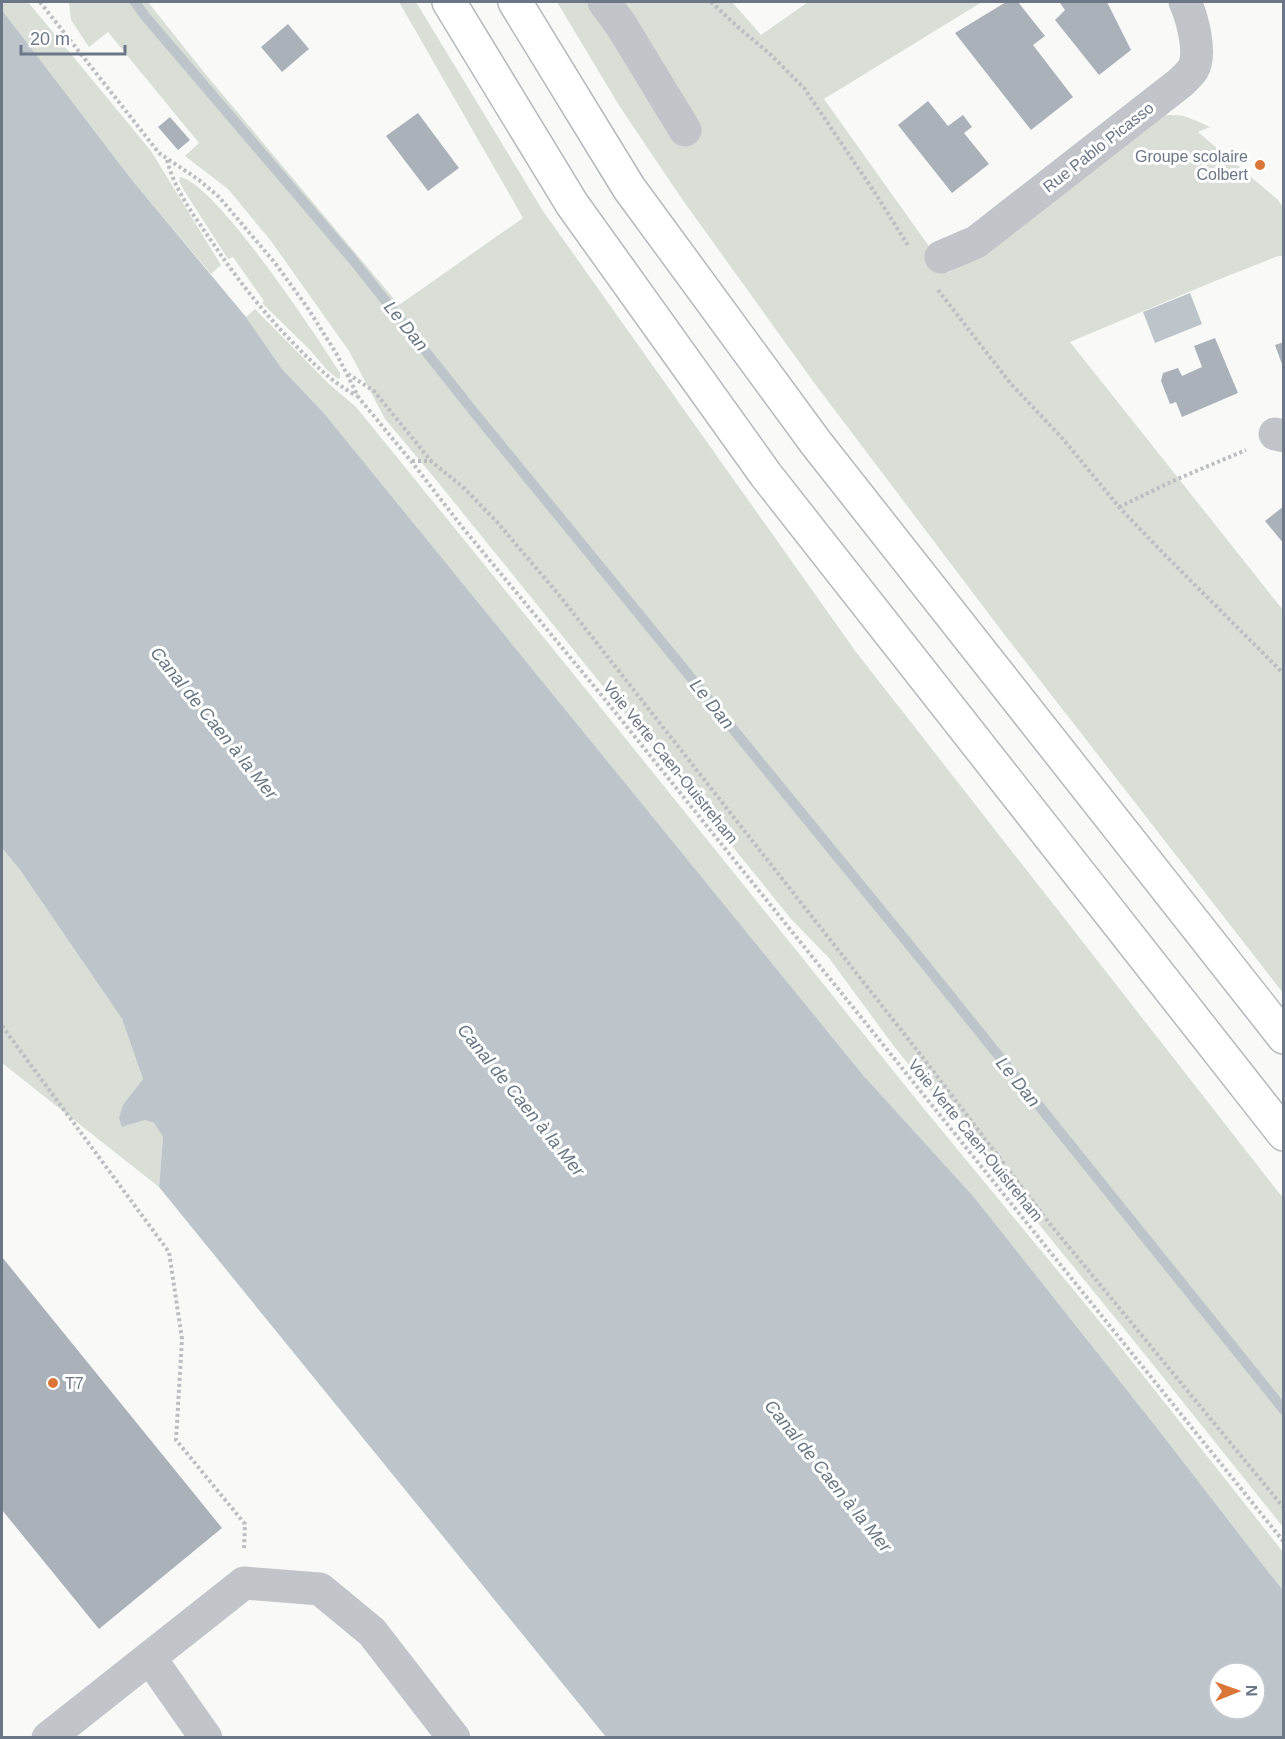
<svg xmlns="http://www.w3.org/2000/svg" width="1285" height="1739" font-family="Arial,sans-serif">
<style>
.green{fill:#d9ded7}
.water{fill:#bdc5cb;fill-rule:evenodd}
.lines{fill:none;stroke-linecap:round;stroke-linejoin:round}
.stream{stroke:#bdc5cb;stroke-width:10}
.building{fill:#abb1b8}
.highway-casing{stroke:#b5b8bc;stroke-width:36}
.path{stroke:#bcbec1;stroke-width:4;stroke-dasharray:3 3;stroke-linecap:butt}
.minor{stroke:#c1c4c9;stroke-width:33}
.highway{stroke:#fff;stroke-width:33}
.poi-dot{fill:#da7738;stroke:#fff;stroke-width:2}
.labels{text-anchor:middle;stroke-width:6;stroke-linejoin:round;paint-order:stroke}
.street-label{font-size:16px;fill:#6b7687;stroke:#fff}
.poi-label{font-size:16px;fill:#6b7687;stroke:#fff;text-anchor:end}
.water-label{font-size:18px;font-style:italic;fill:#677682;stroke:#fff}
</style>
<rect width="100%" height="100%" fill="#f9faf8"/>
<path class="green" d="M2,2H28L151,151L221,265L211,274L132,180L2,10Z
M69,2H148L203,71L399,305L523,218L399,2H416L543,211L856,652L1283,1198V1527L1134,1341L896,1049L829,958L791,919L437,481L385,419L349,351L271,241L228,189L185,156L199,143L108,32L89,47L71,20Z
M557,2H732L761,35L808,2H982L824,99L948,273L980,255L1155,117C1180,112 1188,117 1210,127L1198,132L1277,199L1283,207V256H1278L1215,281L1070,342L1283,610V993L1004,634L815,384L682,199L620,107Z
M180,177C215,182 318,338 340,373V378L338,379L328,371L309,349L262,303L264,301L233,257L228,259L185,192L179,181Z
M255,309L329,384L356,407L601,708L920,1104L1119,1345L1283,1552V1590L1270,1574L1157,1428L974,1197L863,1075L323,412L282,369L246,317Z
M2,848L20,870L122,1019L143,1079L124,1105L122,1127L145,1120L154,1123L163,1137L159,1187L2,1063Z"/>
<path class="water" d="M2,10L132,180L246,317L282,369L323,412L863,1075L974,1197L1157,1428L1270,1574L1283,1590V1737H606L159,1187L163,1137L154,1123L145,1120L122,1127L119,1118L123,1105L143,1079L122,1019L20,870L2,848ZM1219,1673H1255V1709H1219Z
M1190,293L1202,324L1155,343L1143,312Z"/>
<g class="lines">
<path class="stream" d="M135,2L145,16L353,260L477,416L903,937L1284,1410"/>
</g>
<path class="building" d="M1006,2H1018L1045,36L1033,45L1073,97L1031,130L955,33Z
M1062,2H1107L1131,50L1099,75L1055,20L1065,10L1060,3Z
M288,24L309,49L282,72L261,47Z
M928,101L948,126L963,115L972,127L964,133L989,164L952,193L898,125Z
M418,113L459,168L428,191L386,136Z
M170,117L190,140L178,150L158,127Z
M1215,338L1238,393L1182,417L1176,402L1170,404L1161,381L1163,373L1178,368L1182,376L1202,367L1194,346Z
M1284,342V367H1283L1275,345Z
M1284,506V544L1265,521Z
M2,1257L222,1528L99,1629L2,1510Z"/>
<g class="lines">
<defs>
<path id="highway" d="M449,2L572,204L766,475L1284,1134
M515,2L629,188L816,443L1284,1037"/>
</defs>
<use href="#highway" class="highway-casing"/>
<path class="path" d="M40,2L159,153L199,180L219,197L275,263L307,307L336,353L359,398L411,461L463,528L598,691L1284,1542
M711,2L739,28L770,54L804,88L877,196L909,247
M167,160C174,188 192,213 208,236C236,278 265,315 300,350C318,368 335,384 357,396
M938,290L1011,384L1063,439L1119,507L1163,553L1284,674
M348,374L374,391L431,461
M412,461H431L464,488L497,522L559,595L920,1054L1050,1224L1284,1508
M1119,507L1175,480L1246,450
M2,1026L169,1252L182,1339L176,1440L245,1524L244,1550"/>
<path class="minor" d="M604,2L621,25L685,130
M941,257L976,242L1180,83C1184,79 1190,74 1193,69C1202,53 1192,17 1185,2
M1275,434L1284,436
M150,1658L206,1738
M48,1738L244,1583L320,1589L372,1632L454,1738"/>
<use href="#highway" class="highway"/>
</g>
<g class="poi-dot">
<circle cx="1260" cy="165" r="6"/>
<circle cx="53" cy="1383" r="6"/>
</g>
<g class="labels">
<g class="street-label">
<text transform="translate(1098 147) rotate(-38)" y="6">Rue Pablo Picasso</text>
<text transform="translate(671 762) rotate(51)" y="6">Voie Verte Caen-Ouistreham</text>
<text transform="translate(976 1140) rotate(51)" y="6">Voie Verte Caen-Ouistreham</text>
</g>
<g class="poi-label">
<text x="1248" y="162">Groupe scolaire<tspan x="1248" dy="18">Colbert</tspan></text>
<text x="65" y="1389" text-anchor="start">T7</text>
</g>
<g class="water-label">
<text transform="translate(406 326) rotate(51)" y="6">Le Dan</text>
<text transform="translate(712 704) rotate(51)" y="6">Le Dan</text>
<text transform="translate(214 723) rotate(51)" y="6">Canal de Caen à la Mer</text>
<text transform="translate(1018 1082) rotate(51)" y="6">Le Dan</text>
<text transform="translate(521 1100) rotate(51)" y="6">Canal de Caen à la Mer</text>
<text transform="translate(828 1476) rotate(51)" y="6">Canal de Caen à la Mer</text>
</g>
</g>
<rect width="1285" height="1739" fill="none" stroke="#6b7687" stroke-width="6"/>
<g transform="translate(1237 1691) rotate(89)"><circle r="28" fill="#ffffff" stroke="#c4c8cf" stroke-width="1.5"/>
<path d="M0-4.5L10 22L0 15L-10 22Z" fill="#da7738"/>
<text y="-9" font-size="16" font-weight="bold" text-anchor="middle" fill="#6b7687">N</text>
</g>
<path d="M21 45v9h104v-9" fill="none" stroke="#6b7687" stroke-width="3"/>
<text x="30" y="45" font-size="18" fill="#6b7687" stroke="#ffffff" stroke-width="4.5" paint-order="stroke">20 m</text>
</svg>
